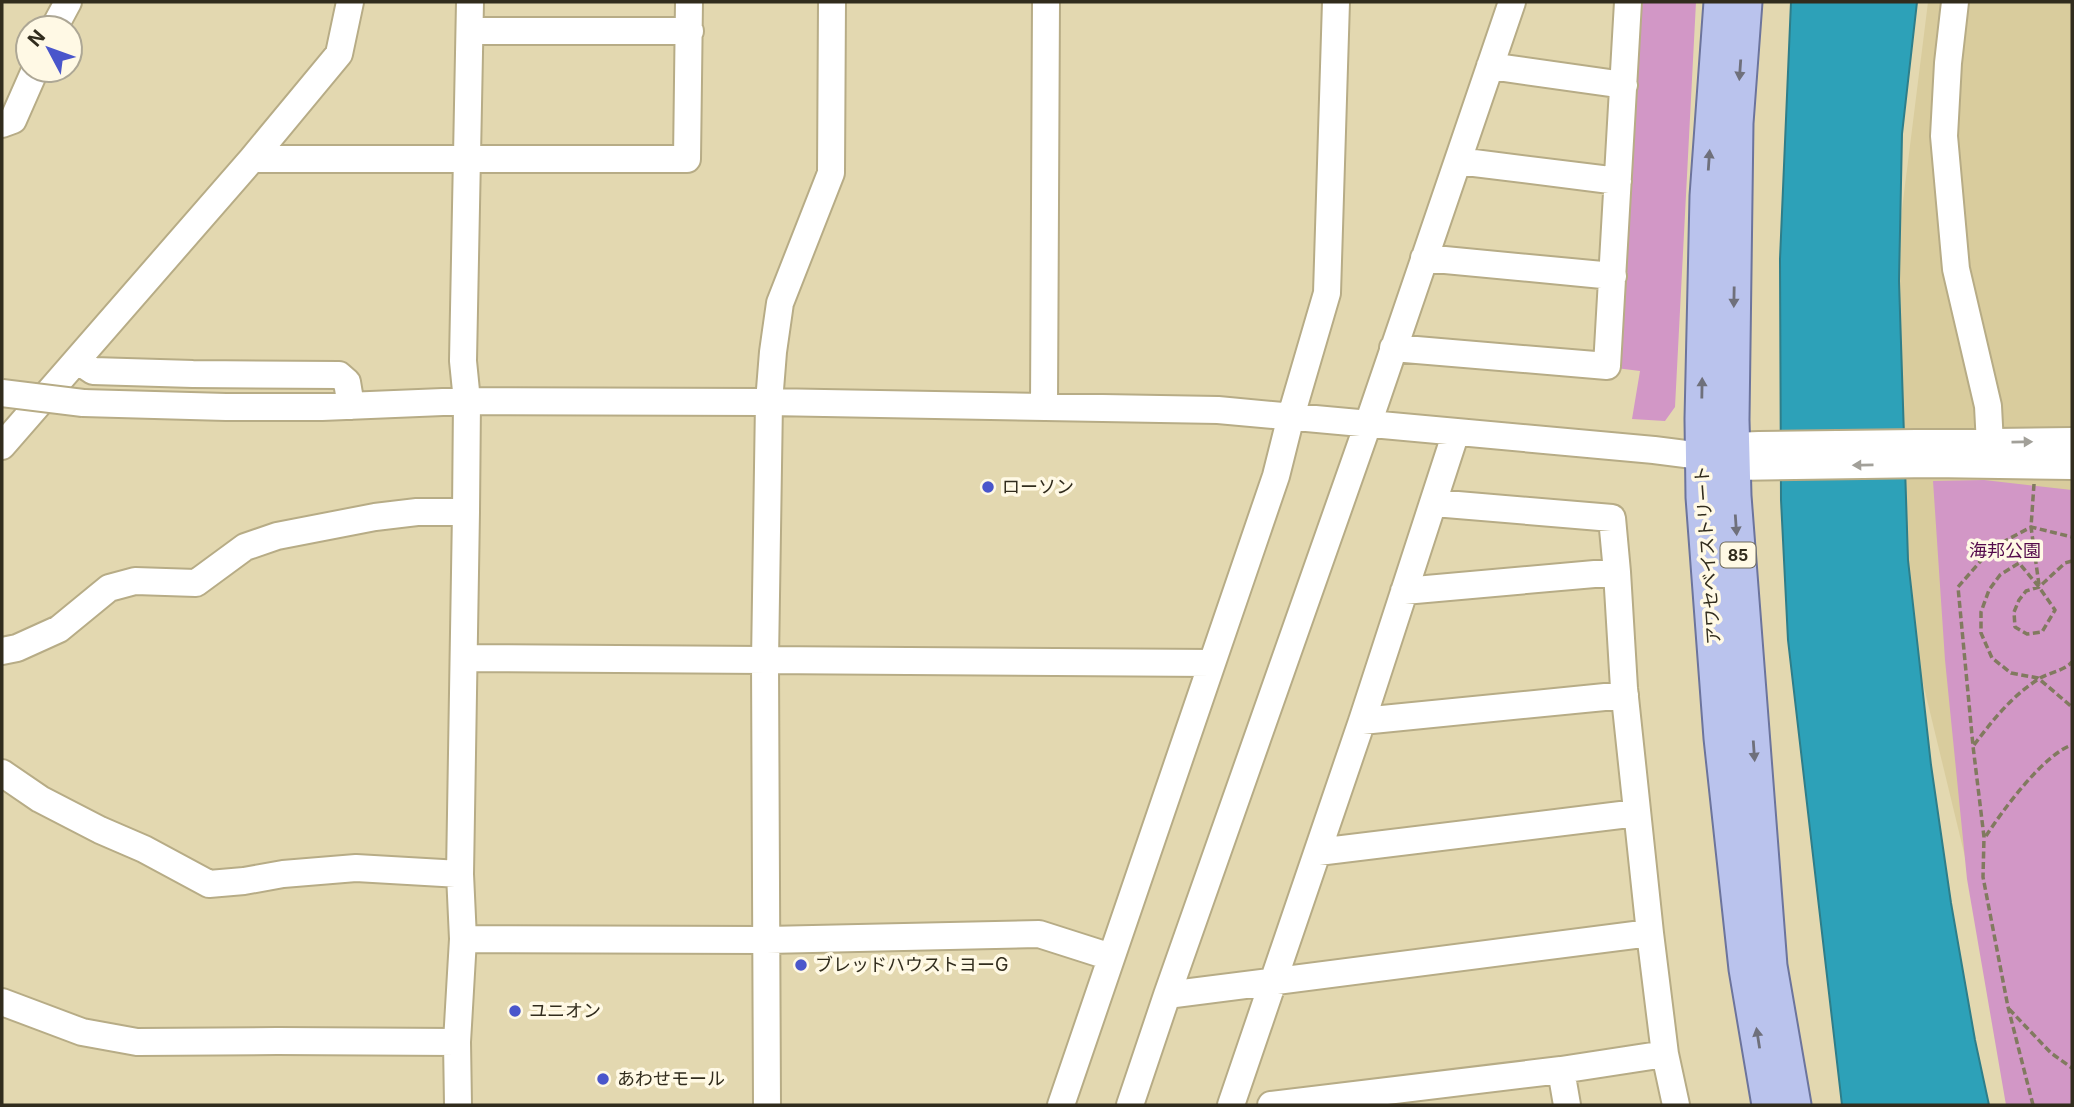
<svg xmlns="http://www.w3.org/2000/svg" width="2074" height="1107" font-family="Inter,'Noto Sans JP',sans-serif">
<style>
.built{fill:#d9cc9d}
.green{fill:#d297c6}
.water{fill:#2da1b8;stroke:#2e7e8a;stroke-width:2}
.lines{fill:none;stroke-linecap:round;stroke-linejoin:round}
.minor-casing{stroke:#b7ac86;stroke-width:30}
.major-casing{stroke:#6c749c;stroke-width:37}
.path{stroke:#817a5f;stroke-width:3.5;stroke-dasharray:7 3.5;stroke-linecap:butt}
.minor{stroke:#fff;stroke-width:26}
.major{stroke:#bac3ed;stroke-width:33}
.minor-bridge-casing{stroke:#b7ac86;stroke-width:30;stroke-linecap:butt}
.minor-bridge{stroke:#fff;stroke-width:26}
.oneway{fill:#6f707b}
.oneway2{fill:#a2a099}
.poi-dot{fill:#4a56cb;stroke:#fff9e5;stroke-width:2.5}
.labels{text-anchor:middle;stroke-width:7;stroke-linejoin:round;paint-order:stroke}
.shield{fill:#fff9e5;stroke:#6f6a59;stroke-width:2}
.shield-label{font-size:16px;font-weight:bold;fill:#312c1d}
.poi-label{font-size:18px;fill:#312c1d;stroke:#fff9e5;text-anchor:start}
.park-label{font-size:18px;fill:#540a4b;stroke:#fff9e5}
.street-label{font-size:18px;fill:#312c1d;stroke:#fff9e5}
</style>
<rect width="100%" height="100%" fill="#e3d8b0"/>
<path class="built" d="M1928,2H2072V1105H2025L1870,464Z"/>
<path class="green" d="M1632,2H1696L1675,407L1665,421L1632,419L1640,371L1608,367Z
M1984,480L2072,490V1105H2006L1967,879L1945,660L1933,481Z"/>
<path class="water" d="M1791,2H1917L1902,134L1899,281L1908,560L1931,765L1951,903L1975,1040L1989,1105H1842L1788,640L1781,500L1780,259Z"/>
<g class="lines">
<defs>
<path id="minor" d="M1955,2L1948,63L1944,136L1956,269L1988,406L1991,464
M54,28L68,2
M470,31H690
M1490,66L1624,85
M2,124L13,120L35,70
M252,159H687L689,2
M1458,161L1618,181
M1424,258L1613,276
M1393,348L1607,366L1628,2
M78,361L93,371L193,374L339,375L347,382L351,406
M83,403L226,407H322L467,401L769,402L1218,410L1654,450L1701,456L1733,467L1931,464L2072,466
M1044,406L1046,2
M2,446L252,159L339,54L350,2
M1716,451L1733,446L1759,445L2072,441
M1434,503L1612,518L1617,572L1624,688L1650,933L1665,1054L1676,1105
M1404,591L1617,572
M2,651L17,648L59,629L109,588L135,581L196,583L245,547L277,536L375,517L417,512H466
M464,658L1212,663
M1362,721L1625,695
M2,773L40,799L100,830L144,849L209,884L244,881L283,874L356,868L460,874
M1318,852L1637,813
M463,939L767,940L1039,934L1111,957
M1167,995L1650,933
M2,1002L82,1032L137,1042L277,1041L457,1042
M1561,1070L1567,1105
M458,1105L457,1042L463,939L460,874L466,512L467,401L463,361L470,2
M767,1105L765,661L769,402L773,352L780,303L831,173L832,2
M1061,1105L1276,476L1291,416L1327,293L1336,2
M1130,1105L1167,995L1368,424L1512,2
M1231,1105L1362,721L1456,432
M1271,1105L1561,1070L1665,1054"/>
<path id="major" d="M1721,2L1707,196L1702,419L1703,497L1721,738L1746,969L1769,1105
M1745,2L1736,123L1732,420L1734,496L1770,966L1794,1105"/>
</defs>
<use href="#minor" class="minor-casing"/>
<use href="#major" class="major-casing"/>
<path class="path" d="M2034,484L2031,527L2039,585
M2072,561L2065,563L2039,587L2026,591L2019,600L2014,612L2015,627L2027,634L2042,632L2055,610L2039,587L2019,563L2000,575L1989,590L1981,612V633L1992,658L2011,673L2038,678L2072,707
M1974,745C1992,721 2011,697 2037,680C2048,672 2063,672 2072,662
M1986,836C2002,811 2044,754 2072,745
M2009,1009L2051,1053L2072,1068
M2033,1105L2008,1007L1983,877L1984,837L1973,746L1958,587L1992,548L2031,527L2072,537"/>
<use href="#minor" class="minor"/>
<use href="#major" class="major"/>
<defs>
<path id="minor-bridge" d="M2,393L83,403"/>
</defs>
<use href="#minor-bridge" class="minor-bridge-casing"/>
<use href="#minor-bridge" class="minor-bridge"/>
</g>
<defs><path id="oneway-solid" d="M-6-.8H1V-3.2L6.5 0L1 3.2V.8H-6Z" transform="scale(1.75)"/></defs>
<g class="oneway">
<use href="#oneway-solid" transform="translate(1740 70) rotate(94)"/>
<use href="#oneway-solid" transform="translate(1709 160) rotate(-86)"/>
<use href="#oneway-solid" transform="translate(1734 297) rotate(91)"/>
<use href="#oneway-solid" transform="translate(1702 388) rotate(-89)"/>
<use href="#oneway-solid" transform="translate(1736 525) rotate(86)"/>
<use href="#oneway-solid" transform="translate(1754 751) rotate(86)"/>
<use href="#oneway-solid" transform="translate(1758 1038) rotate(-99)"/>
</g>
<g class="oneway2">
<use href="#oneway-solid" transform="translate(2022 442) rotate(-1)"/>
<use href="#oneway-solid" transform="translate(1863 465) rotate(179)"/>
</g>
<g class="poi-dot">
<circle cx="988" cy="487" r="7"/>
<circle cx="801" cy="965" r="7"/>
<circle cx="515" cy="1011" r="7"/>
<circle cx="603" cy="1079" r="7"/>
</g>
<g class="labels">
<rect class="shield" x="1720.5" y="542.5" width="35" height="25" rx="5"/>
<g class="shield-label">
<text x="1738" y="561">85</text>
</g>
<g class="poi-label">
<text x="1002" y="493">ローソン</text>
<text x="815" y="971">ブレッドハウストヨーG</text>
<text x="529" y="1017">ユニオン</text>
<text x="617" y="1085">あわせモール</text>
</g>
<g class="park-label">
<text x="2005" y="557">海邦公園</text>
</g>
<g class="street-label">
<text transform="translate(1708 555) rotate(-94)" y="6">アワセベイストリート</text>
</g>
</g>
<rect width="2074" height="1107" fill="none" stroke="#312c1d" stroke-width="7"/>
<g transform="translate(49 49) rotate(311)"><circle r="33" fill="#fff9e5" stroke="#ada795" stroke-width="2"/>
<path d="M0-5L12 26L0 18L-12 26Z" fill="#4a56cb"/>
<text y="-10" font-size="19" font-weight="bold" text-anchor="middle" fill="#312c1d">N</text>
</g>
</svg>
